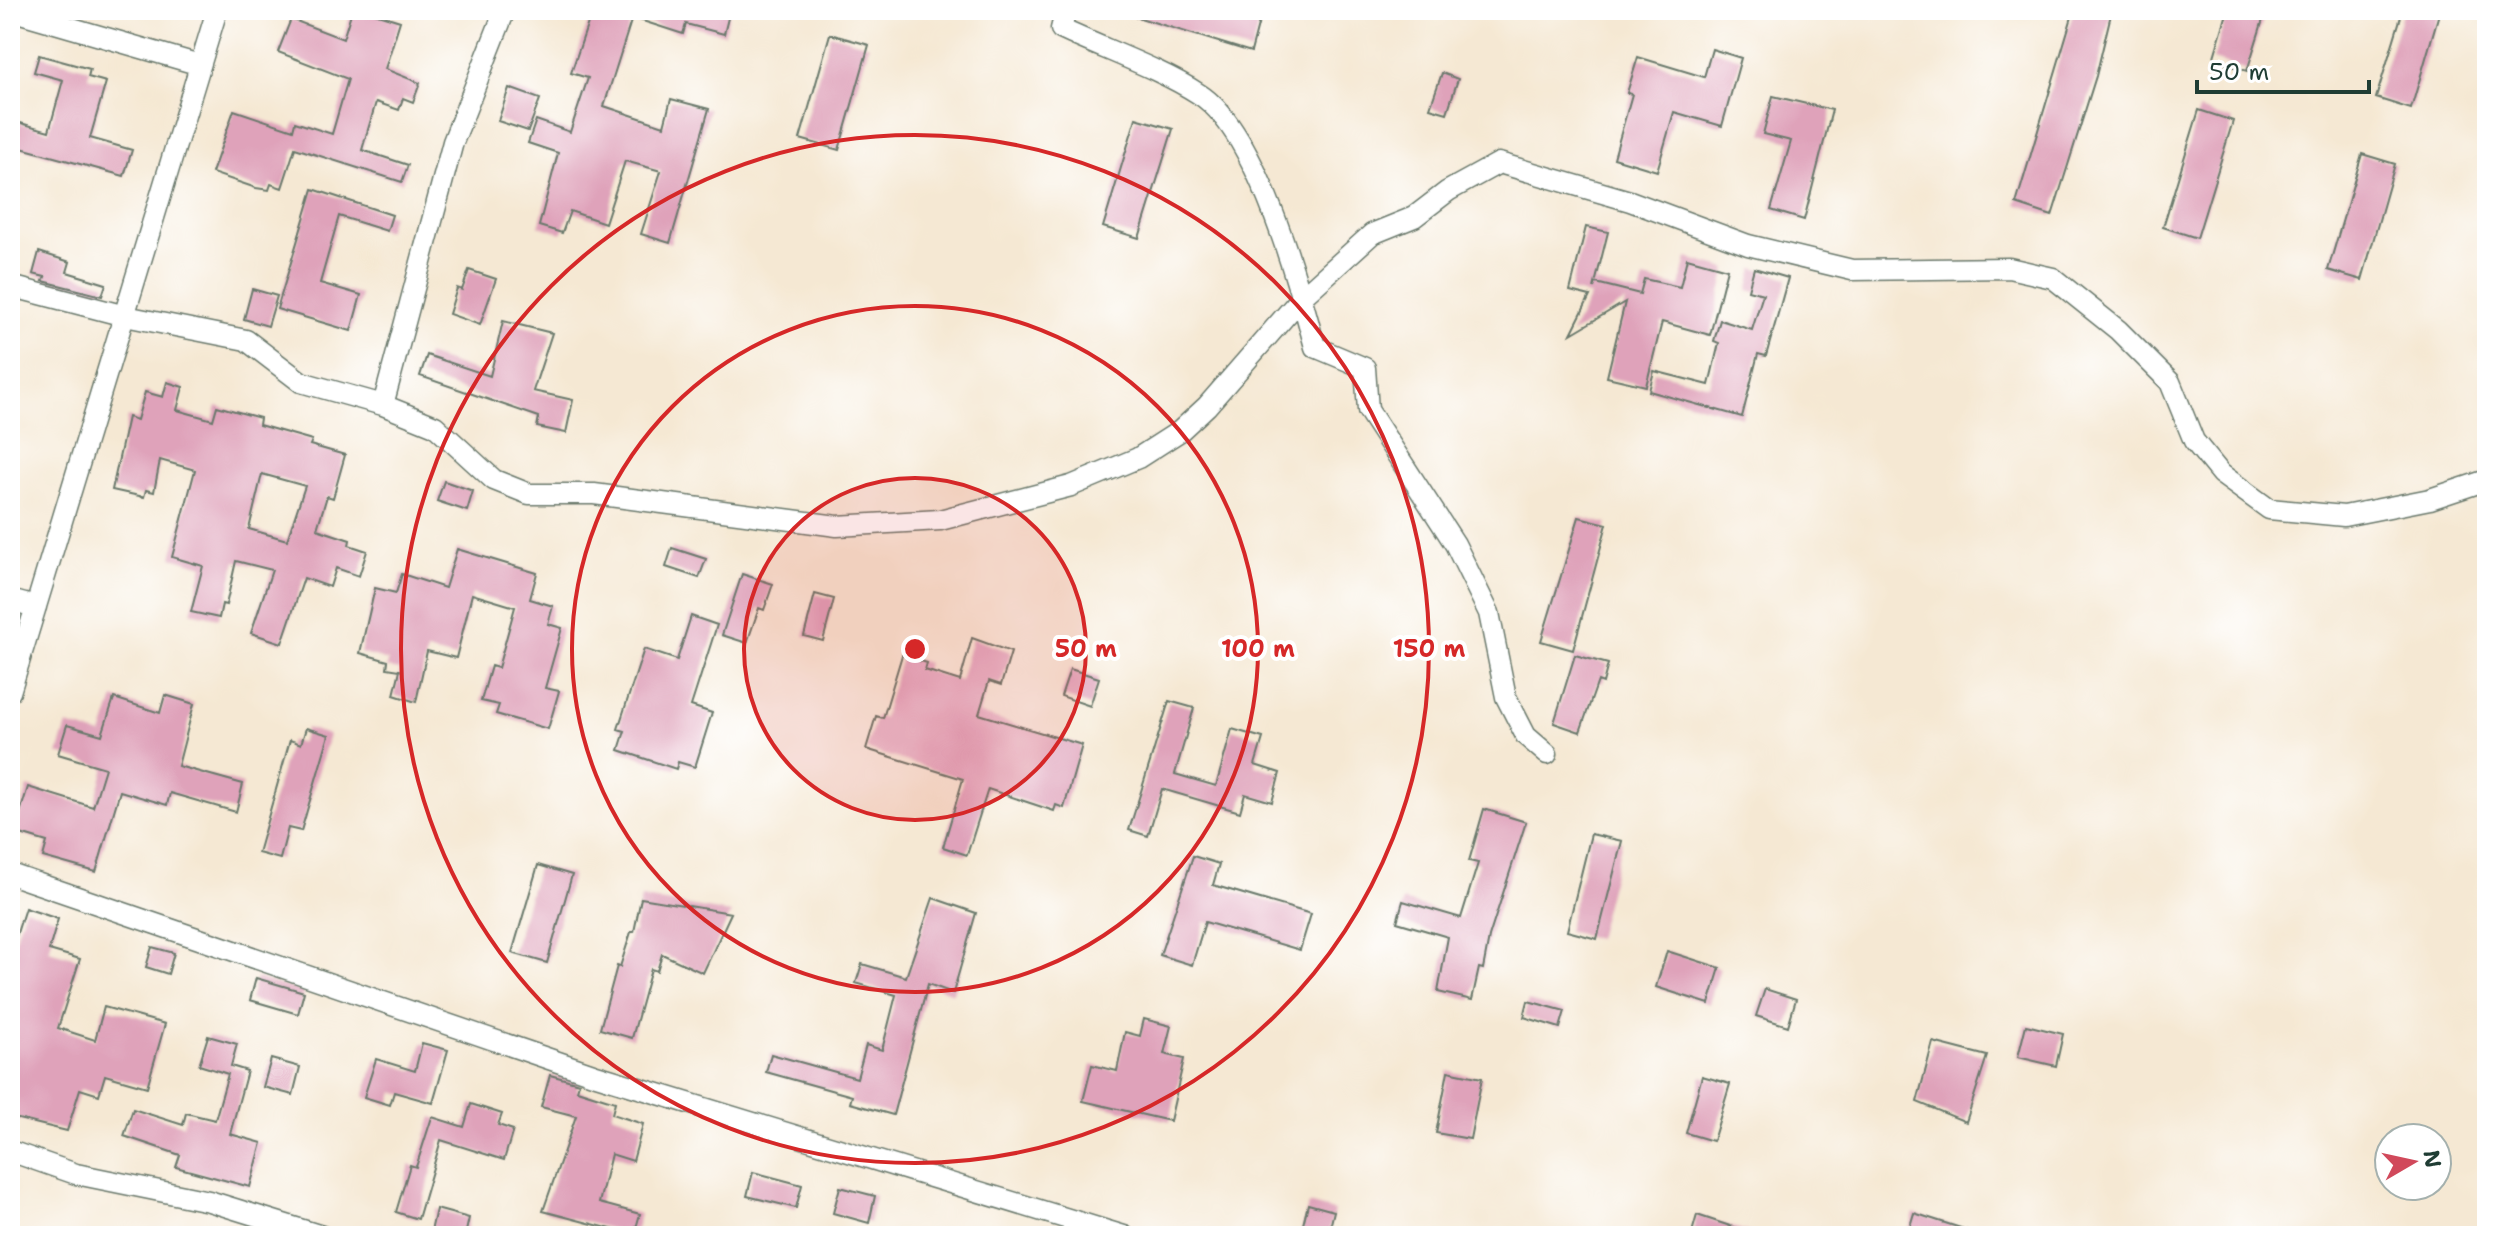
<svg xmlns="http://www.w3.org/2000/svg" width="2497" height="1246" font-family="'Shantell Sans',sans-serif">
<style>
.building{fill:#dfa2ba;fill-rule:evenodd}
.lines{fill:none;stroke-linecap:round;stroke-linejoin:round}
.street-casing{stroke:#6a796c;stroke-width:23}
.street{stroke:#fff;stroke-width:20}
.ring{fill:none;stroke:#d62828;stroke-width:4}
.centre{fill:#d62828;stroke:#fff;stroke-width:4}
.ring-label{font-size:24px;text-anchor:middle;font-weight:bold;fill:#d62828;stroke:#fff;stroke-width:8;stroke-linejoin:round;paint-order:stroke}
</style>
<rect width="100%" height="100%" fill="#fff"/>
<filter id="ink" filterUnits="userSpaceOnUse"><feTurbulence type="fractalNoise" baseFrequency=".0125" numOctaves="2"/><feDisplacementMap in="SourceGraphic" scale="16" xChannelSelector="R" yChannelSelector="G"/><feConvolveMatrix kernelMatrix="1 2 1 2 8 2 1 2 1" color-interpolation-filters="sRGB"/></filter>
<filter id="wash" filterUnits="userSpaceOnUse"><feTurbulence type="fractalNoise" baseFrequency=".006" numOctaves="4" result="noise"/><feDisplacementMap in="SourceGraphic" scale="32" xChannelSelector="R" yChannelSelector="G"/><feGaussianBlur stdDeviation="1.8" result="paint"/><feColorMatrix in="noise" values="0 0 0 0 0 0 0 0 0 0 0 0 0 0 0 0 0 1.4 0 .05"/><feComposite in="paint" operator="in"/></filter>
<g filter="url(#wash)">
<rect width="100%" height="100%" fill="#f5e8d3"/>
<g id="blocks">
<path class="building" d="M352,10H365L400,21L385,69L420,83L413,102L403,98L399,110L376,102L362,150L408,165L402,182L295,148L282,188L271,184L269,190L256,188L212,173L234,110L293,130L295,122L332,134L348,79L278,52L291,19L343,39Z
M622,10H730L724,34L686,24L683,34L621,14Z
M1127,10H1262L1251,52L1127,14Z
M2074,10H2112L2096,76L2052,216L2016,204Z
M2228,10H2266L2247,71L2213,60Z
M2403,10H2440L2411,109L2376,98Z
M591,14L608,20L610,14L631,21L604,106L664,126L671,99L709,109L670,243L641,234L661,171L625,161L605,223L570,211L562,233L539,226L558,153L528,143L536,120L570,132L588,78L571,73Z
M830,34L869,45L839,150L800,139Z
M1712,49L1741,58L1722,126L1674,112L1657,171L1614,158L1632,94L1627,93L1638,57L1704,77Z
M39,55L90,69L88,77L106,82L90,138L132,150L124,176L10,145V120L49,131L63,80L34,72Z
M1442,73L1458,79L1447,113L1430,108Z
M509,88L540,99L528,131L498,121Z
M1773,96L1832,110L1804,220L1771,210L1791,141L1763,134Z
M2199,110L2233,121L2197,238L2163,227Z
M1136,118L1173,129L1139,238L1103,227Z
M2362,154L2395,164L2362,280L2328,270Z
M313,189L392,215L387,231L339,216L320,283L361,295L351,331L277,309Z
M1586,227L1608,232L1594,288L1596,283L1640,294L1644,279L1680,287L1687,258L1727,269L1710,335L1662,322L1646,386L1607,377L1625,302L1571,334L1590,296L1570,291Z
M39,252L70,262L67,272L106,284L102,296L43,281L45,277L33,274Z
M1754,268L1788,278L1766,356L1758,354L1742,417L1649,391L1654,371L1709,385L1719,343L1714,341L1720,320L1752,330L1763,294L1748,290Z
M469,270L496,279L480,325L449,314L457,288L462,290Z
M252,289L277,296L268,326L244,319Z
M503,321L552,333L533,391L573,400L566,433L537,427L539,417L420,376L427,355L490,376Z
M167,382L183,387L177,410L213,420L217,406L260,418L259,425L312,440L310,445L345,455L333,498L327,496L317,529L350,540L349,545L367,551L359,576L336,568L330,587L304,578L282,643L251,633L272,570L236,561L226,605L222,604L219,618L191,612L203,566L172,557L195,470L160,460L154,492L146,490L144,497L112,490L128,417L137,420L145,392L163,397ZM262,474L305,486L287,540L249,529Z
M444,481L473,491L467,511L437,501Z
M1579,517L1607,524L1573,650L1541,641Z
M672,548L706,559L699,578L666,567Z
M457,549L537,573L530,599L553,606L548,624L562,628L545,688L559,691L548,729L496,714L499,705L481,701L491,666L498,668L515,607L472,594L456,658L427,651L416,702L394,695L400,670L387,668L388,661L360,653L375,588L396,593L402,574L445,588Z
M742,574L773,584L764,610L759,608L747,643L722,635Z
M815,594L834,599L823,641L804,636Z
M691,616L717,625L691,706L712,713L695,767L678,762L676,769L619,750L625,731L618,729L644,649L677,660Z
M972,638L1011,652L1001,685L989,681L979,714L1082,745L1064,808L1056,805L1054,811L988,789L967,855L943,847L963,779L866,749L876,716L883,718L902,655L927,663L925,670L960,681Z
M1575,655L1608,664L1603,683L1598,681L1580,732L1554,723Z
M1070,669L1099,678L1090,706L1061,696Z
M165,695L194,704L178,766L243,784L236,812L170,793L167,805L120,791L96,872L43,857L47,842L14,832L28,787L93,807L105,768L58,754L67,725L102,735L114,698L160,713Z
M1169,701L1194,708L1175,774L1216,786L1232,729L1263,738L1255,765L1280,773L1272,802L1245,794L1240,812L1162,789L1148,836L1129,830Z
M306,728L329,735L301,831L288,828L280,859L258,853L290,740L301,744Z
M1484,809L1526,822L1489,937L1483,969L1479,968L1472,1000L1438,992L1448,937L1397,922L1403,901L1461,918L1478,863L1469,861Z
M1591,834L1622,841L1597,939L1567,931Z
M1193,856L1219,864L1213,885L1311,914L1300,950L1205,922L1192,965L1160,955Z
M538,865L572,875L547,963L512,953Z
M641,898L731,913L703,973L662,954L657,971L651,969L632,1038L600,1029L617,966L620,967L631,932H634Z
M933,898L976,913L953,993L928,984L893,1115L850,1103L852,1096L766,1072L771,1054L857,1078L866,1045L882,1050L896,995L856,983L862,964L906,977Z
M25,908L58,919L49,950L80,959L58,1028L95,1040L104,1007L165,1024L147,1087L105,1075L99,1095L80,1089L67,1131L10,1117V955Z
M152,947L174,953L168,974L146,967Z
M1667,951L1720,968L1709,1004L1656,987Z
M256,978L304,992L298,1014L250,1000Z
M1765,989L1796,999L1788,1026L1756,1016Z
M1528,1001L1565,1011L1560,1028L1524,1017Z
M1144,1019L1171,1026L1164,1054L1184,1059L1170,1121L1083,1101L1092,1065L1117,1071L1125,1032L1140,1036Z
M2026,1025L2063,1034L2056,1066L2018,1057Z
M208,1036L237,1044L231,1066L247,1071L230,1134L262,1143L250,1187L176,1167L180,1155L124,1136L133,1109L183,1125L186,1113L215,1120L228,1074L199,1065Z
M1933,1042L1987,1056L1966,1122L1917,1102Z
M422,1043L448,1050L433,1103L394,1092L390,1105L364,1097L376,1059L415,1071Z
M271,1059L300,1067L293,1095L263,1087Z
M1448,1071L1482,1078L1470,1139L1436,1133Z
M550,1075L579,1083L577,1090L615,1102L612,1114L643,1124L633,1161L611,1154L599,1203L640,1214L634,1235L543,1211L576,1116L541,1107Z
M1702,1076L1730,1084L1713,1141L1686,1133Z
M471,1104L502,1114L498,1125L513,1130L504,1160L441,1140L418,1219L396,1212L410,1165L416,1167L432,1117L464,1127Z
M753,1172L802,1185L796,1208L747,1196Z
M840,1187L875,1196L869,1223L833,1213Z
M1308,1204L1334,1211L1328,1236L1301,1233Z
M436,1209L469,1218L465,1236H430Z
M1914,1213L1973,1232L1972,1236H1907Z
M1697,1215L1751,1233L1750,1236H1691Z"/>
</g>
</g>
<g filter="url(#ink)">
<use href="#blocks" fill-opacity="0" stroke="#6a796c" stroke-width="2"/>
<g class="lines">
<defs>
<path id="street" d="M10,10L200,65
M1066,10L1061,29C1103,49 1161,69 1199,94C1256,130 1298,282 1315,347L1365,368L1368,410L1455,544L1489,613L1506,697L1526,736L1547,754
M10,286L125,316L246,340L301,382L383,405L435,426L494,480L529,494H594L837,526L940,520L1071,486L1138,458L1180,431L1207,406L1302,297L1372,234L1414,217L1448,191L1499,163L1630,201L1748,245L1852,270L2009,268L2053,278L2118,330L2170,382L2194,441L2221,474L2269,509L2344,516L2430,499L2487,480
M383,405L453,142L505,10
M10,600L36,607
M10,692L217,10
M10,874L593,1074L1124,1236
M10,1151L76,1174L209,1201L322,1236"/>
</defs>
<use href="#street" class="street-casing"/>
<use href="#street" class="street"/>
</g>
</g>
<circle cx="915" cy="649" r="171" fill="#d62828" fill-opacity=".12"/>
<g class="ring">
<circle cx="915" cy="649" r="171"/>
<circle cx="915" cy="649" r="343"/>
<circle cx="915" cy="649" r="514"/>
</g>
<circle cx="915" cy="649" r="12" class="centre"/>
<g class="ring-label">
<text x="1086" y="657">50 m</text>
<text x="1258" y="657">100 m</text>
<text x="1429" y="657">150 m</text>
</g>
<rect width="2497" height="1246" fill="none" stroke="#fff" stroke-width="40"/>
<g transform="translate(2413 1162) rotate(81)"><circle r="38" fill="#ffffff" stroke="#a5b1ae" stroke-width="2"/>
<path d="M0-6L14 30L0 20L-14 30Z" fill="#d1495b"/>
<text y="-12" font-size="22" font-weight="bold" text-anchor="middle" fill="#1f3d34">N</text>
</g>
<path d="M2197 80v12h172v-12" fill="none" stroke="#1f3d34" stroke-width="4"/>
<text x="2209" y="80" font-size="24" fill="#1f3d34" stroke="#ffffff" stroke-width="6" paint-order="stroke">50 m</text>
</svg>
